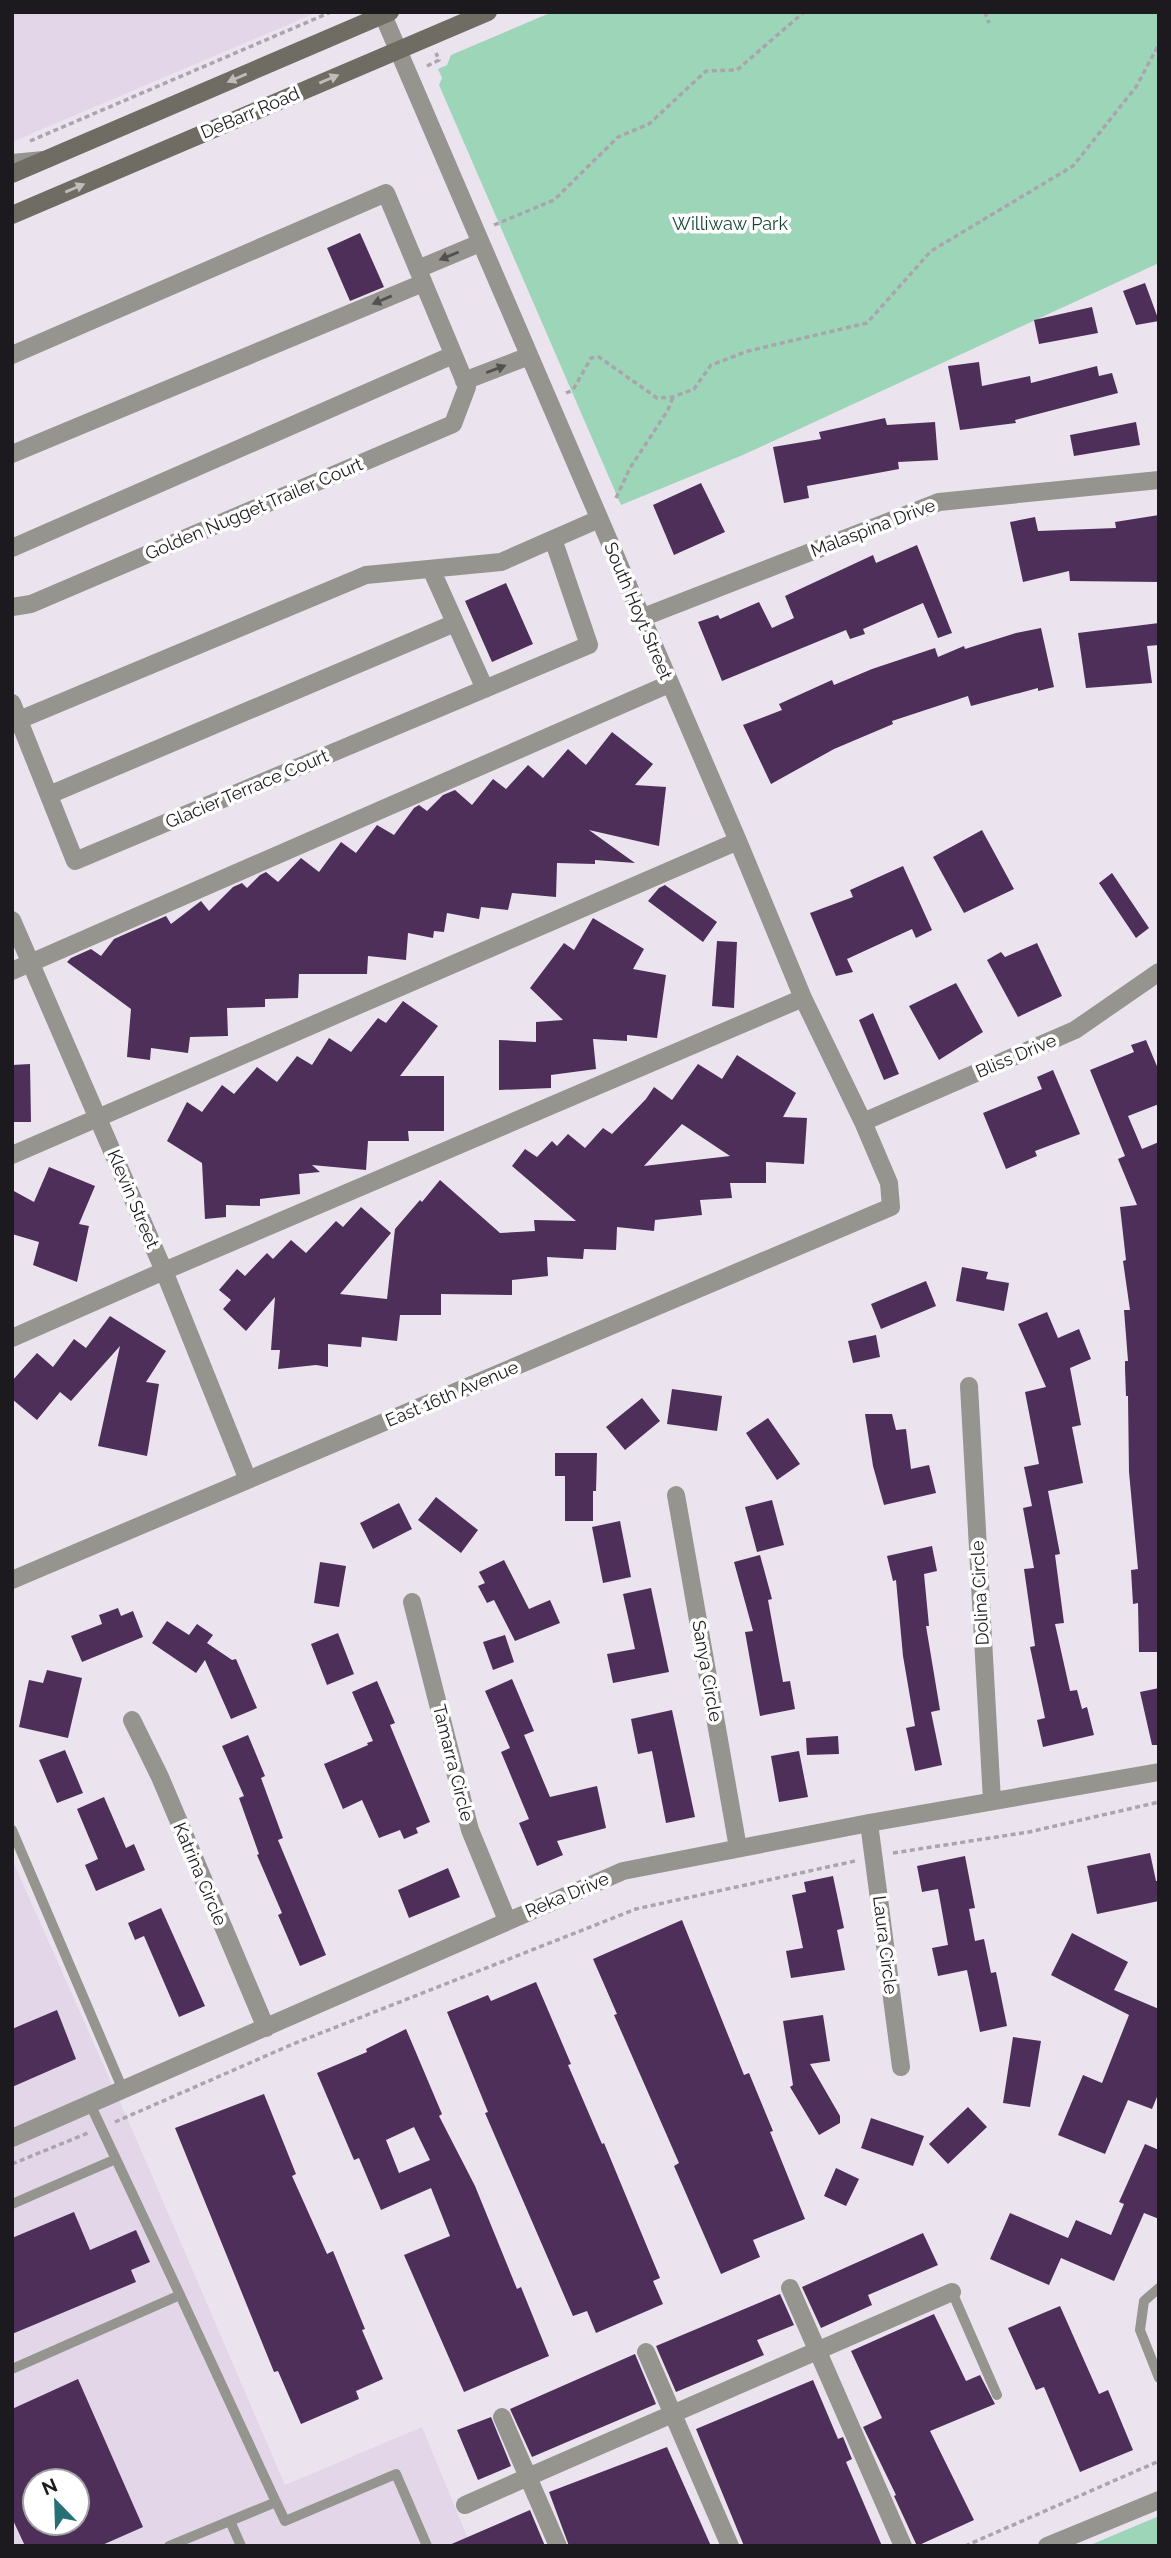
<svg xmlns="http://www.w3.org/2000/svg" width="1171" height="2558" font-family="Raleway,sans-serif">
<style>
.built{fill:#e2d6e8;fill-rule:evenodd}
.green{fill:#9dd5b9}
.building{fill:#4d2f5a;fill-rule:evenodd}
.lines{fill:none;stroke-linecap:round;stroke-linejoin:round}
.path{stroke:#aaa4ad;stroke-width:3.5;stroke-dasharray:5 3.5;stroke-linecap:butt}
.lane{stroke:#95948e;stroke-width:10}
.street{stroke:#95948e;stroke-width:18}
.secondary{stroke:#6f6c64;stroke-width:18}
.oneway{fill:#bebdb9}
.oneway2{fill:#525150}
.labels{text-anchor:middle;stroke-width:7;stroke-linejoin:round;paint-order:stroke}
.street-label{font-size:18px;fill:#1c1a1e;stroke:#fff}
.park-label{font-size:18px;fill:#154833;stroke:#fff}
</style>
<rect width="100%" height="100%" fill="#ebe4ef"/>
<path class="built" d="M12,12H318L12,142Z
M12,1859L131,2127L285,2485L422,2427L471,2546H12ZM35,2481H77V2523H35Z"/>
<path class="green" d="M552,12H1159V263L743,455L621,505L439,85L442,78L438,69L447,65L451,55Z
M1159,2516V2546H1088Z"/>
<path class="building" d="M360,233L384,287L350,301L327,248Z
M1145,283L1159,321L1136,325L1123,291Z
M1092,307L1098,333L1039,344L1034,320Z
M979,362L982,386L1030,376L1031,383L1097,366L1099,376L1112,373L1118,393L1015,420L1016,423L960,430L948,366Z
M885,418L887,425L935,422L938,460L898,462L899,469L807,486L809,498L784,503L773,447L821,439L819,432Z
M1136,422L1140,445L1074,456L1070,435Z
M701,483L725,532L674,555L653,505Z
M1159,515V582L1070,581L1069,571L1023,582L1010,522L1035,517L1038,531L1116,528L1115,522Z
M917,545L952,633L938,638L923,603L863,629L865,634L850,639L846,630L722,681L698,622L718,615L720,619L759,602L772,628L794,618L785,596L873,555L876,563Z
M506,583L533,644L492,662L465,601Z
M1159,623V645L1147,646L1152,683L1086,688L1078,633Z
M1041,628L1054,687L1038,691V688L971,706L968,696L892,721L893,724L834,749L771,784L743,725L782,710L779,704L832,680L834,685L872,669L935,648L938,657L964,646L965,649L1016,633Z
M612,732L653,764L635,785L666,787L659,846L589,830L635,863L595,860V864L557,863L556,897L512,893L508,910L481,907L479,919L447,913L444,932L434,931L433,938L408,933L406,960L368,956L367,974H299L298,998L265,999V1007L227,1008L228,1036L190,1037L188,1053L151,1048L150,1060L127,1057L131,1009L67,962L71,958L91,949L101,956L114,939L166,916L171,924L201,901L209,911L233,887L242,883L247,888L260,875L266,872L278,882L301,858L319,872L341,842L356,853L377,825L394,835L414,808L419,805L427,811L443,795L455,790L472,805L493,779L506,789L528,765L543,778L568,749L586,765Z
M982,830L1014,889L964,913L933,857Z
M903,866L932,930L916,938L912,929L847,959L853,972L836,976L810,913L853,897L850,890Z
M1112,873L1149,928L1136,938L1099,883Z
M665,885L717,922L703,942L648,901L659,888Z
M593,918L644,949L633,969L666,975L657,1038L627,1035V1041L593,1039L596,1069L551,1075V1088L499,1090V1040L536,1042V1022L563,1020L530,988L564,943L574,950Z
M717,941L737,942L734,1008L712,1006Z
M1037,943L1062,996L1018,1017L987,960L1001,952L1005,957Z
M956,983L983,1032L939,1060L909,1006Z
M403,1001L438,1026L400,1076H444V1131H408L409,1141H368L366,1170L312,1165L320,1172L299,1174L300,1194L260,1199V1206L226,1205V1217L205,1219L202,1163L167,1141L187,1102L202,1112L222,1085L234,1094L257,1067L277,1082L297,1056L312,1065L329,1038L351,1052L378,1018L386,1023Z
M873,1013L899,1074L884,1080L859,1020Z
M1146,1040L1159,1071V1104L1128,1116L1142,1149L1159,1142V1652H1139L1138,1603L1133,1604L1131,1570L1138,1569L1129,1472L1128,1396H1126L1125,1369V1361H1128L1124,1310H1130L1123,1261L1126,1260L1120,1207L1137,1205L1118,1159L1125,1156L1090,1070L1134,1052L1131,1045Z
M737,1055L796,1093L783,1117L807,1118L804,1164L766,1162V1183H730L732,1198L700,1200L702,1215L655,1220L654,1231L617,1227L616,1250L584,1249L583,1259L547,1257L548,1276L512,1280V1295L441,1294V1315H400L397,1341L362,1337L361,1347L328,1344V1367L316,1365L278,1369L280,1350H271L275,1297L246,1331L223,1309L231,1300L219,1290L237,1269L245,1276L267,1253L273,1259L291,1240L306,1253L336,1221L343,1227L361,1207L391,1233L340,1294L387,1299L395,1229L420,1200L422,1202L440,1180L500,1233L535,1231L534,1220L576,1221L512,1166L525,1149L537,1157L552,1141L557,1146L568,1134L585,1148L603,1128L612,1134L646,1099L654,1087L672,1100L698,1064L722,1079ZM682,1124L730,1156L644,1166Z
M30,1064L31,1122H12V1065Z
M1053,1070L1080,1134L1035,1151L1037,1156L1006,1169L983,1113L1042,1089L1037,1077Z
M49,1167L95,1186L79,1224L89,1226L77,1282L33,1265L39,1242L12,1234V1190L34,1202Z
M962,1267L988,1272L986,1279L1009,1283L1004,1311L956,1301Z
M926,1281L936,1306L881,1329L871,1304Z
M1047,1312L1058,1338L1079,1329L1091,1359L1070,1368L1081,1425L1072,1427L1083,1483L1048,1491L1060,1554L1055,1555L1064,1623L1055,1624L1070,1691L1077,1690L1082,1709L1087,1707L1094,1735L1043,1747L1037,1720L1045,1718L1030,1647L1035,1646L1024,1569L1034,1568L1023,1508L1032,1506L1024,1467L1039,1464L1025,1392L1046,1387L1018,1324Z
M110,1316L166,1351L146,1382L159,1384L147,1456L98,1446L120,1346L71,1401L60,1392L37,1420L12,1399V1381L37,1353L53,1367L74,1339L86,1348Z
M876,1335L880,1357L853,1363L848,1341Z
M672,1389L722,1396L717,1431L667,1424Z
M642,1398L660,1421L625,1450L606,1427Z
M865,1414H892L896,1430L906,1429L911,1469L929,1465L936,1493L884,1505L873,1466Z
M768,1418L800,1464L777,1480L746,1433Z
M555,1453H597L596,1491H593V1521H565V1476H555Z
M436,1497L478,1530L461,1553L418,1520Z
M772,1500L784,1545L757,1552L745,1507Z
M399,1503L412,1529L373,1549L360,1523Z
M620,1521L631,1577L603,1583L592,1527Z
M932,1546L937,1571L924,1574L929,1626H926L940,1710L931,1712L942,1765L915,1771L906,1728L915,1726L903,1656L896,1580L893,1581L887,1556Z
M760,1555L772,1599L768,1600L783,1682L790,1681L795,1709L760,1716L745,1632L753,1631L734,1562Z
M504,1560L529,1609L550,1600L560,1623L515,1641L494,1600L487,1603L478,1586L485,1583L479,1572Z
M320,1562L346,1566L339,1607L314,1603Z
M651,1588L669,1672L613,1683L607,1654L635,1649L623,1594Z
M118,1608L121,1616L133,1611L143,1637L82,1662L71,1636L102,1624L99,1615Z
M167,1621L189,1635L197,1624L213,1635L207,1643L232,1660L236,1659L257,1708L231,1719L205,1660L196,1673L152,1643Z
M338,1633L354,1674L327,1685L311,1644Z
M505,1635L514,1662L493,1670L483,1642Z
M47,1670L82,1678L68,1738L19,1727L29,1680L43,1683Z
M512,1679L534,1731L524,1735L550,1797L597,1786L606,1828L557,1841L563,1855L537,1866L519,1823L529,1819L501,1752L510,1748L485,1691Z
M377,1681L395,1723L390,1725L430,1822L416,1828L418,1833L404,1839L400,1830L379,1838L362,1800L343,1809L324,1764L368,1745L367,1743L373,1741L352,1692Z
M1159,1688V1745H1152L1140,1692Z
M672,1710L695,1817L666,1823L652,1751L638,1754L631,1719Z
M248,1735L265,1776L261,1778L283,1838L278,1840L326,1955L300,1966L278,1915L282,1913L257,1855L259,1854L239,1798L244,1796L222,1746Z
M838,1736L839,1754L807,1755L806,1738Z
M65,1750L83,1793L57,1803L39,1760Z
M799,1751L808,1797L779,1802L771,1756Z
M104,1797L126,1848L134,1844L145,1870L96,1891L85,1865L98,1859L77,1809Z
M1150,1853L1156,1881H1159V1901L1097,1914L1087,1866Z
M965,1856L975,1908L969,1909L975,1941L984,1939L991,1973L996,1972L1007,2026L980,2032L967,1970L938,1976L932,1948L948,1945L938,1889L922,1892L917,1866Z
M448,1868L460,1897L409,1918L398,1890Z
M833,1876L844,1928L837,1930L845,1970L791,1978L786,1951L803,1948L792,1895L806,1892L804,1882Z
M161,1908L205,2006L179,2017L144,1936L135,1940L128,1923Z
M682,1920L744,2075L749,2073L773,2131L770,2132L805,2219L753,2240L760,2257L721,2274L674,2166L679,2163L614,2015L617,2014L593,1959Z
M1072,1933L1128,1962L1114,1990L1159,2009V2092L1152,2109L1128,2100L1105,2154L1058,2135L1083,2075L1102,2083L1129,2015L1051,1975Z
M536,1982L571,2064L568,2065L602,2144L604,2143L660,2278L653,2281L663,2304L596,2333L587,2311L573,2316L485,2113L488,2112L447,2012L488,1995L491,2001Z
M57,2010L76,2059L12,2087V2029Z
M823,2015L830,2061L810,2064L840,2116V2123L819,2135L790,2087L793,2085L783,2021Z
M406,2029L442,2114L439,2116L475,2186L517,2289L521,2287L549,2356L464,2392L404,2255L450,2236L431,2188L381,2210L359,2158L354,2160L317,2073L367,2052L366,2049ZM414,2127L430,2160L399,2173L386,2140Z
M1013,2037L1041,2041L1030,2107L1003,2103Z
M264,2094L296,2174L292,2176L327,2254L333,2251L365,2329L362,2330L383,2379L356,2391L359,2399L301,2424L278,2371L274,2372L175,2128Z
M968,2107L987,2127L948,2164L929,2144Z
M871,2118L924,2136L913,2166L861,2148Z
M1145,2144L1159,2150V2219L1144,2213L1114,2281L1061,2258L1049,2285L990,2259L1010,2213L1068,2238L1076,2220L1111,2235L1124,2204L1119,2202Z
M836,2168L859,2179L846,2206L824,2196Z
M74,2212L90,2250L136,2230L150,2262L131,2270L136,2282L12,2334V2238Z
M923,2233L938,2265L868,2295L872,2305L821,2328L802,2287Z
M780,2294L794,2325L757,2340L764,2355L676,2392L656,2346Z
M1060,2306L1099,2394L1108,2390L1133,2450L1080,2472L1044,2387L1036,2390L1008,2328Z
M934,2314L966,2381L980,2375L995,2404L930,2431L974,2520L917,2546L894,2496L896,2495L863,2427L882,2418L851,2351Z
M635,2354L656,2404L532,2457L510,2409Z
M78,2379L143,2527L100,2546H25L12,2518V2409ZM35,2481H77V2523H35Z
M813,2380L838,2439L843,2437L852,2459L846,2462L882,2546H744L696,2429Z
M491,2417L511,2466L478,2480L457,2430Z
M667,2447L711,2546H569L549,2492Z
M530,2510L545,2546H447Z"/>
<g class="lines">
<path class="path" d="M985,12L989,23
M427,66L439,60L436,53
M30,141L331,12
M494,225L554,200L618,137L649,124L706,71L737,70L804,12
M566,393L573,390L591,358L599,357L657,398L673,397L694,389L711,365L748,351L867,323L931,251L1073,166L1136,87L1159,44
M616,498L630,468L668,410L673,397
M893,1853L1029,1832L1159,1802
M115,2122L293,2044L636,1909L855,1861
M12,2164L88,2133
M965,2546L1159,2461"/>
<path class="lane" d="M12,159L43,156
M12,1830L123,2090
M90,2104L180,2295
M12,2204L116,2159
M1159,2288L1144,2301L1140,2330L1159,2378
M952,2292L997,2395
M12,2369L180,2295L276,2502
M230,2521L241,2546
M169,2546L276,2502L285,2521L396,2474L427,2546"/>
<path class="street" d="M418,269L480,243
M12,355L386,193L467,387L453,424L31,604L12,607
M464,381L529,356
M12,454L423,283
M12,548L453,355
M431,569L485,689
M641,618L939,502L1159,480
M12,703L75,861L589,645L553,539
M19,720L366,575L501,562L599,519
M49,795L455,623
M12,920L164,1271L248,1480
M12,971L669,684
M863,1122L1075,1030L1159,972
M12,1155L738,841
M12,1338L164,1271L803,998
M969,1386L992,1801
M676,1495L738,1848
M12,1580L891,1207L889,1183L863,1122L803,998L738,841L383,15
M412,1602L470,1830L507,1920
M132,1720L160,1777L266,2028
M869,1823L901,2067
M12,2138L623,1871L869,1823L1159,1772
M790,2288L903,2546
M646,2352L730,2546
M465,2505L528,2477L502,2417
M558,2546L528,2477L952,2292
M1047,2546L1159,2500"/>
<path class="secondary" d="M12,174L390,12
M12,215L488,12"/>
</g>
<defs><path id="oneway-solid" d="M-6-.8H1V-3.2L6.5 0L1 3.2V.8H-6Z" transform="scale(1.75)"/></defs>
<g class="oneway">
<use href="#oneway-solid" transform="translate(237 78) rotate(157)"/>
<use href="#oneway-solid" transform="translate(329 79) rotate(-23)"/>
<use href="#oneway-solid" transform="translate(75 188) rotate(-23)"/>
</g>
<g class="oneway2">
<use href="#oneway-solid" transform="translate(449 256) rotate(158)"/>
<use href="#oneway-solid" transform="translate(382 300) rotate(157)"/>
<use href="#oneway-solid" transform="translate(496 369) rotate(-21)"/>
</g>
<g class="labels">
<g class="street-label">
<text transform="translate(250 113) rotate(-23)" y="6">DeBarr Road</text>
<text transform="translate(254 509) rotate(-23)" y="6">Golden Nugget Trailer Court</text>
<text transform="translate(873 528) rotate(-21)" y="6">Malaspina Drive</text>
<text transform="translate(638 611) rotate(67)" y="6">South Hoyt Street</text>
<text transform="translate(247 789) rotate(-23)" y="6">Glacier Terrace Court</text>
<text transform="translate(1016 1056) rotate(-23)" y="6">Bliss Drive</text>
<text transform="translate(133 1199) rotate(67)" y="6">Klevin Street</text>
<text transform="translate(452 1394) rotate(-23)" y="6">East 16th Avenue</text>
<text transform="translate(980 1593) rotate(-93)" y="6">Dolina Circle</text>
<text transform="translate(707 1671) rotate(80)" y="6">Sanya Circle</text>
<text transform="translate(453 1763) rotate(76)" y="6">Tamarra Circle</text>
<text transform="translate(200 1874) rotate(67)" y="6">Katrina Circle</text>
<text transform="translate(567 1895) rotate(-23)" y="6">Reka Drive</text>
<text transform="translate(885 1945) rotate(83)" y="6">Laura Circle</text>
</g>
<g class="park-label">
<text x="730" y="230">Williwaw Park</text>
</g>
</g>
<rect width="1171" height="2558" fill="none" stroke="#1c1a1e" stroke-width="28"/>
<g transform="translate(56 2502) rotate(337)"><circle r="33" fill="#ffffff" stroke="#a4a3a5" stroke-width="2"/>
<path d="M0-5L12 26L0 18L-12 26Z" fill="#277176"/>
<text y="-10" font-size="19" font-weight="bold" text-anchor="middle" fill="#1c1a1e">N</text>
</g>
</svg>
